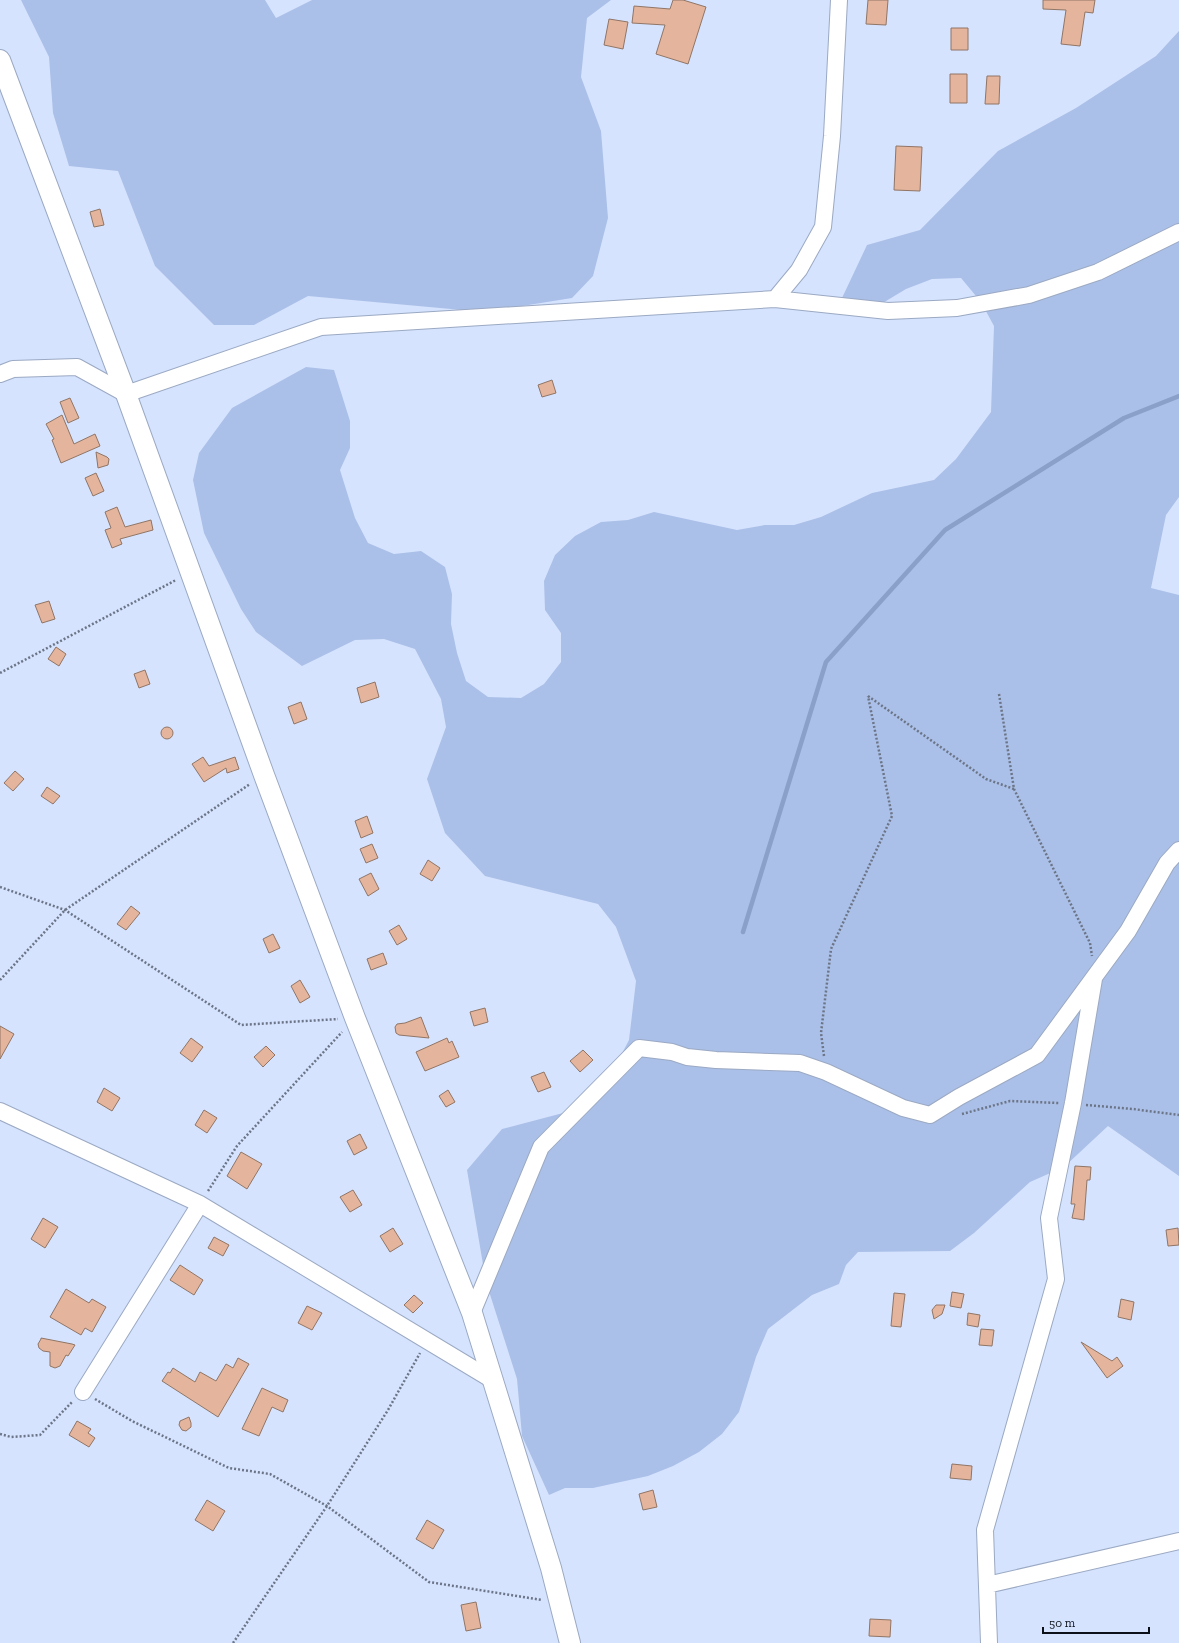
<svg xmlns="http://www.w3.org/2000/svg" width="1179" height="1643" font-family="'Zilla Slab',serif">
<style>
.green{fill:#abc0e8}
.lines{fill:none;stroke-linecap:round;stroke-linejoin:round}
.stream{stroke:#8aa0c8;stroke-width:4.5}
.building{fill:#e4b59c;stroke:#907566}
.minor-casing{stroke:#9ba9c3;stroke-width:18}
.tertiary-casing{stroke:#9ba9c3;stroke-width:22}
.path{stroke:#6c7587;stroke-width:2.5;stroke-dasharray:2 2;stroke-linecap:butt}
.minor{stroke:#fff;stroke-width:16}
.tertiary{stroke:#fff;stroke-width:20}
</style>
<rect width="100%" height="100%" fill="#d5e3fe"/>
<path class="green" d="M21,0H265L276,18L312,0H611L587,18L581,77L601,131L608,218L593,276L572,298L484,312L308,296L254,325H214L155,266L118,171L69,166L53,113L49,57Z
M1179,31V497L1166,515L1151,588L1179,595V1176L1108,1126L1064,1167L1030,1182L974,1233L950,1251L858,1252L846,1265L839,1284L812,1295L768,1329L756,1357L739,1412L722,1434L699,1452L673,1466L648,1476L593,1488H565L549,1495L522,1436L517,1379L486,1282L467,1170L502,1129L582,1108L603,1090L629,1040L636,981L616,927L598,904L485,876L445,833L427,779L446,727L441,699L415,649L384,639L355,640L302,666L256,632L241,609L204,533L193,480L199,453L232,408L306,367L334,370L350,421V448L340,470L355,518L368,543L394,554L421,551L445,567L452,594L451,624L457,653L466,681L488,697L521,698L544,684L561,662V633L545,610L544,581L555,555L575,536L601,522L628,520L654,512L737,530L765,525H794L821,517L872,493L934,480L956,459L991,412L994,326L981,302L961,278L932,279L906,289L881,304L842,298L867,245L920,230L998,151L1076,108L1156,56Z"/>
<g class="lines">
<path class="stream" d="M743,932L826,662L945,530L1124,418L1179,396"/>
</g>
<path class="building" d="M673,0H683L706,7L688,64L656,54L665,25L632,23L634,6L670,9Z
M868,0H888L886,25L866,24Z
M1043,0H1095L1093,13L1085,12L1080,46L1061,44L1066,10L1043,9Z
M609,19L628,22L623,49L604,45Z
M951,28H968V50H951Z
M950,74H967V103H950Z
M987,76H1000L999,104H985Z
M896,146L922,147L920,191L894,190Z
M100,209L104,225L94,227L90,212Z
M552,380L556,393L542,397L538,385Z
M70,398L79,418L68,423L60,402Z
M62,415L74,444L95,434L100,446L61,463L52,440L54,439L46,424Z
M96,452L107,457L109,459L108,465L98,468Z
M96,473L104,491L93,496L85,478Z
M117,507L125,527L151,520L153,530L120,539L122,544L112,548L105,530L111,528L105,512Z
M49,601L55,619L42,623L35,605Z
M56,647L66,654L59,666L48,659Z
M145,670L150,684L139,688L134,674Z
M375,682L379,697L361,703L357,688Z
M301,702L307,719L294,724L288,707Z
M161 733a6 6 0 1 1 12 0a6 6 0 1 1-12 0Z
M203,757L209,766L235,757L239,769L227,773L226,768L204,782L192,764Z
M15,771L24,779L13,791L4,783Z
M47,787L60,796L53,804L41,796Z
M367,816L373,833L361,838L355,821Z
M372,844L378,858L366,863L360,849Z
M428,860L440,868L432,881L420,874Z
M371,873L379,889L368,896L359,879Z
M131,906L140,913L126,930L117,924Z
M399,925L407,939L397,945L389,931Z
M273,934L280,948L269,953L263,939Z
M383,953L387,964L371,970L367,959Z
M300,980L310,997L300,1003L291,986Z
M485,1008L488,1022L474,1026L470,1012Z
M421,1017L429,1038L399,1035L396,1033L395,1027L397,1024L405,1023Z
M0,1026L14,1034L0,1059Z
M191,1038L203,1047L192,1062L180,1053Z
M447,1038L449,1043L452,1041L459,1057L425,1071L416,1052Z
M266,1046L275,1055L263,1067L254,1057Z
M583,1050L593,1060L580,1072L570,1061Z
M544,1072L551,1087L538,1092L531,1077Z
M104,1088L120,1098L112,1111L97,1102Z
M448,1090L455,1102L446,1107L439,1096Z
M204,1110L217,1118L207,1133L195,1125Z
M360,1134L367,1148L354,1155L347,1141Z
M241,1152L262,1164L247,1189L227,1176Z
M1075,1166L1091,1167L1090,1180H1087L1084,1220L1072,1218L1075,1204H1071Z
M353,1190L362,1205L350,1212L340,1197Z
M43,1218L58,1227L45,1248L31,1239Z
M393,1228L403,1244L390,1252L380,1236Z
M1178,1228L1179,1245L1168,1246L1166,1230Z
M214,1237L229,1245L223,1256L208,1248Z
M180,1265L203,1280L194,1295L170,1280Z
M66,1289L89,1303L92,1299L106,1307L92,1332L85,1328L81,1335L50,1317Z
M952,1292L964,1294L961,1308L950,1306Z
M894,1293L905,1294L901,1327L891,1326Z
M414,1295L423,1303L413,1313L404,1305Z
M1121,1299L1134,1302L1131,1320L1118,1317Z
M936,1305H945L942,1314L934,1319L932,1310Z
M307,1306L322,1313L312,1330L298,1323Z
M968,1313L980,1315L978,1327L967,1325Z
M981,1329L994,1330L992,1346L979,1345Z
M41,1338L72,1344L75,1345L68,1356L66,1355L60,1366L55,1368L50,1366V1352L43,1351L39,1348L38,1344L41,1339Z
M1081,1342L1112,1361L1117,1357L1123,1366L1107,1378Z
M238,1358L249,1364L218,1417L162,1381L168,1372L170,1373L173,1368L195,1382L200,1372L216,1381L226,1364L233,1368Z
M262,1388L288,1400L283,1412L272,1407L259,1436L242,1429Z
M189,1417L191,1423V1427L186,1431L182,1430L179,1425L180,1421Z
M77,1421L91,1429L88,1433L95,1438L89,1447L69,1435Z
M952,1464L972,1466L971,1480L950,1478Z
M653,1490L657,1507L643,1510L639,1494Z
M207,1500L225,1511L213,1531L195,1520Z
M427,1520L444,1530L433,1549L416,1539Z
M476,1602L481,1628L466,1631L461,1605Z
M870,1619L891,1620L890,1637L869,1636Z"/>
<g class="lines">
<defs>
<path id="minor" d="M775,299L799,270L823,227L832,136L839,0
M0,374L13,369L77,367L126,394L321,327L775,299L888,311L957,308L1029,295L1098,272L1179,232
M0,1111L200,1204L494,1381
M472,1313L541,1147L639,1048L672,1052L687,1057L716,1060L800,1063L826,1072L903,1108L930,1115L959,1097L1037,1055L1128,931L1167,863L1179,850
M83,1392L200,1204
M987,1585L1179,1541
M989,1643L985,1530L1056,1279L1049,1218L1073,1103L1094,979"/>
<path id="tertiary" d="M0,60L126,394L264,775L355,1018L472,1313L551,1568L570,1643"/>
</defs>
<use href="#minor" class="minor-casing"/>
<use href="#tertiary" class="tertiary-casing"/>
<path class="path" d="M0,673L176,580
M999,694L1014,789L1090,943L1092,956
M868,696L986,779L1014,789
M0,887L65,910L241,1025L338,1019
M0,980L65,910L250,784
M824,1056L821,1033L831,949L892,816L868,696
M1086,1105L1133,1109L1179,1115
M962,1114L1010,1101L1059,1103
M208,1191L237,1146L342,1032
M95,1399L132,1421L229,1468L270,1474L327,1506L429,1582L542,1600
M0,1434L11,1437L40,1435L73,1401
M233,1643L327,1506L388,1410L420,1353"/>
<use href="#minor" class="minor"/>
<use href="#tertiary" class="tertiary"/>
</g>
<path d="M1043 1627v6h106v-6" fill="none" stroke="#0b1019" stroke-width="2"/>
<text x="1049" y="1627" font-size="12" fill="#0b1019" stroke="#d5e3fe" stroke-width="3" paint-order="stroke">50 m</text>
</svg>
